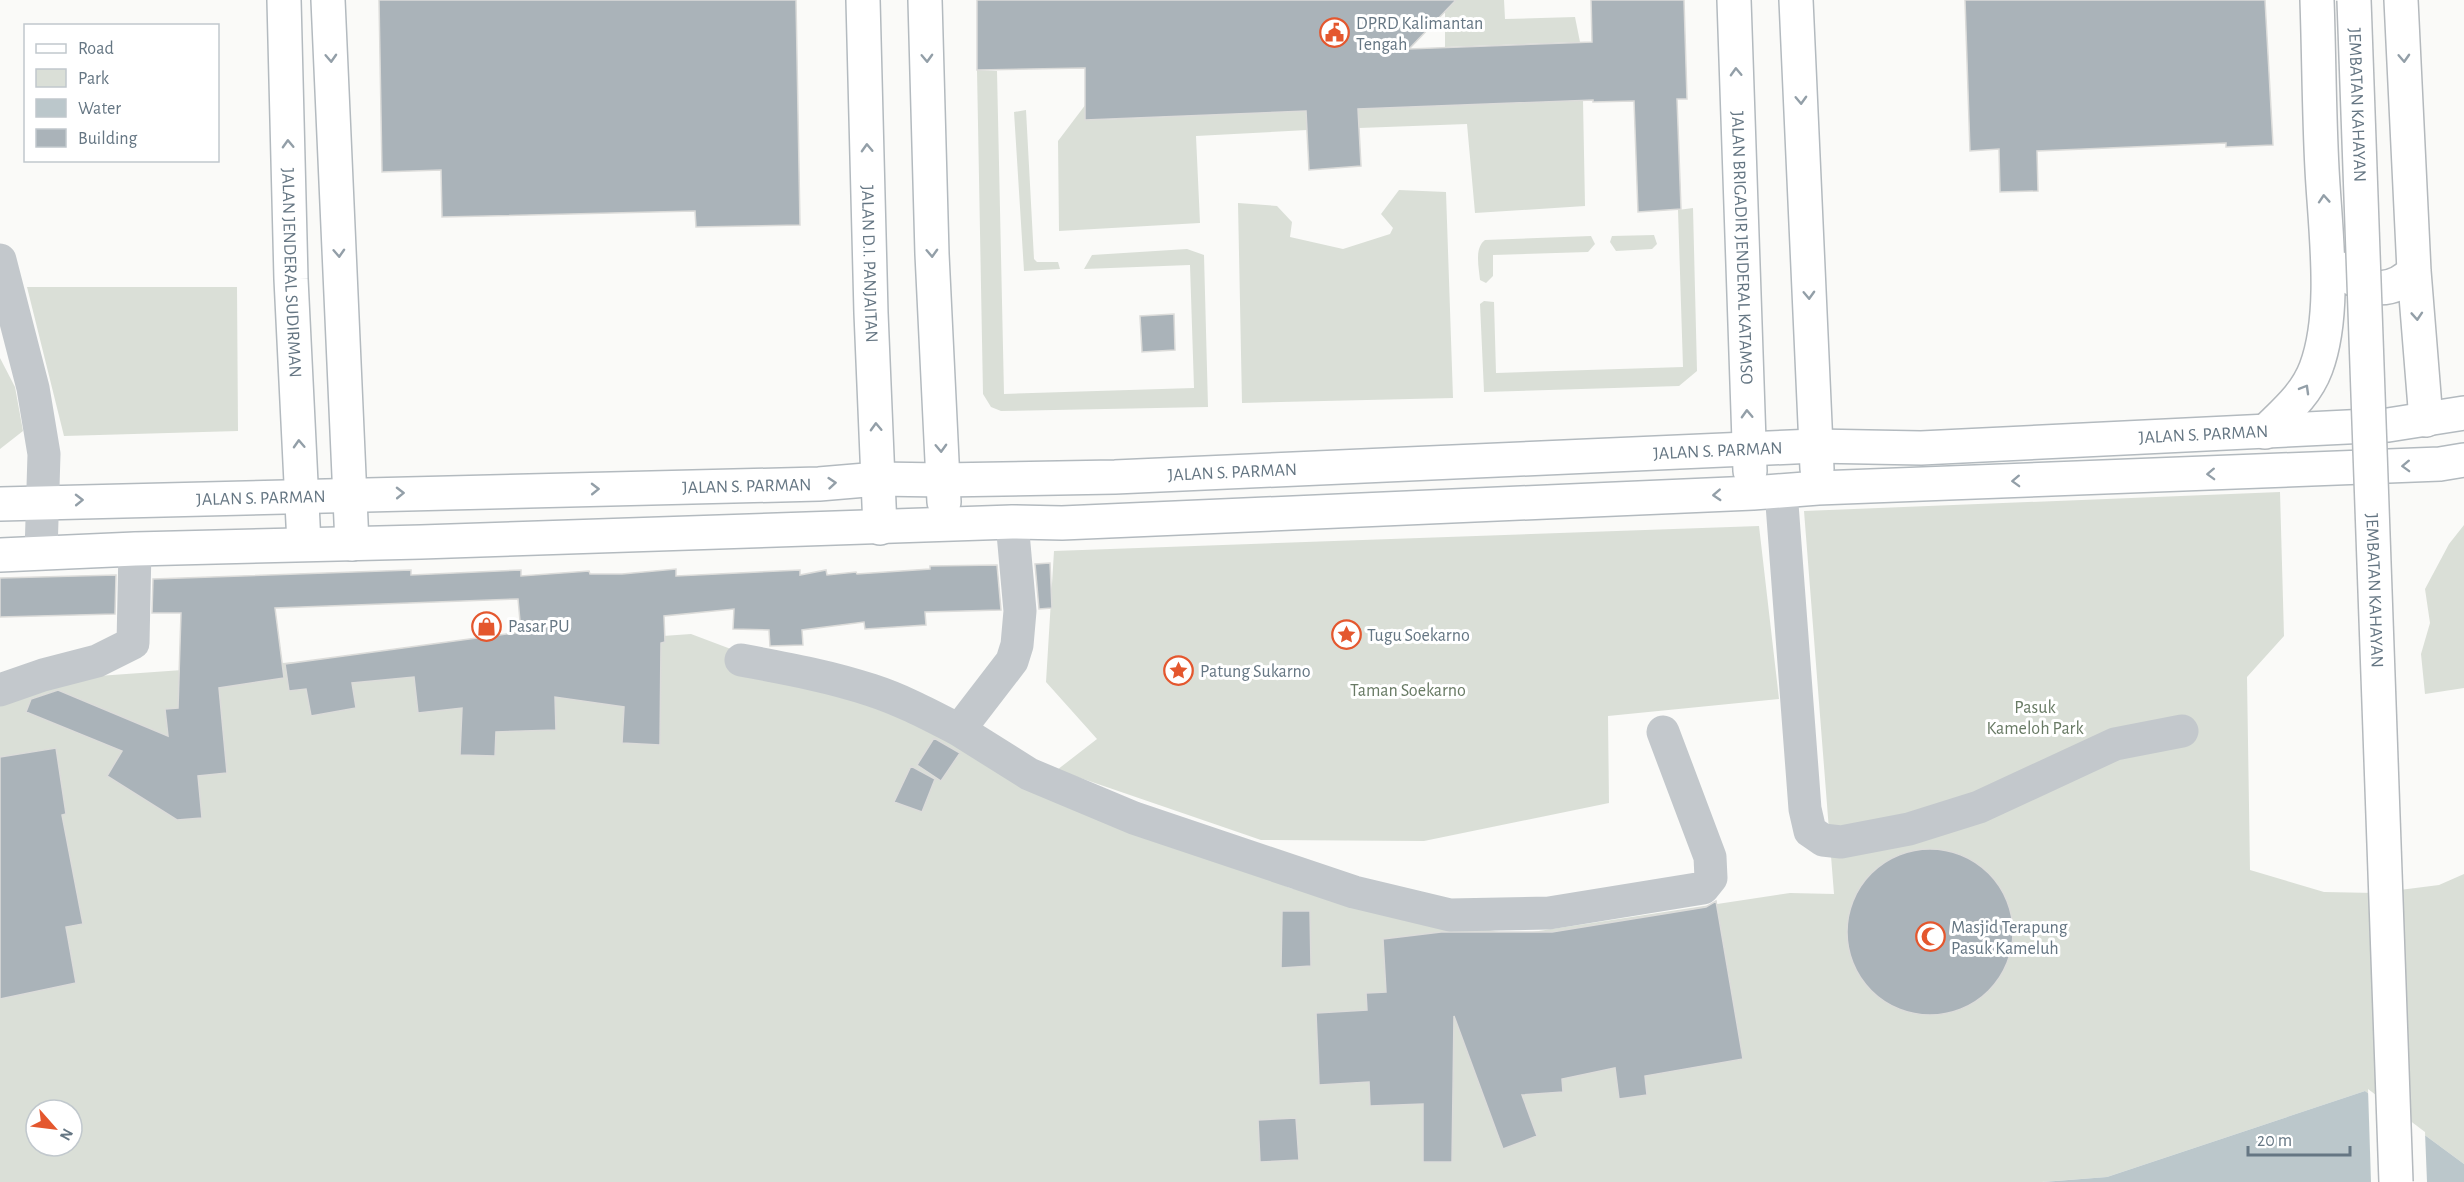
<svg xmlns="http://www.w3.org/2000/svg" width="2464" height="1182" font-family="'Alegreya Sans',sans-serif">
<style>
.green{fill:#dadfd7;fill-rule:evenodd}
.water{fill:#bbc7cb}
.pier{fill:#fafaf8}
.building{fill:#aab3b9;stroke:#dcdcda;stroke-width:1.5}
.lines{fill:none;stroke-linecap:round;stroke-linejoin:round}
.secondary-casing{stroke:#b3babf;stroke-width:36}
.highway-casing{stroke:#b4b9bd;stroke-width:36}
.street{stroke:#c3c8cc;stroke-width:33}
.secondary{stroke:#fff;stroke-width:33}
.highway{stroke:#fff;stroke-width:33}
.highway-bridge-casing{stroke:#b4b9bd;stroke-width:36;stroke-linecap:butt}
.highway-bridge{stroke:#fff;stroke-width:33}
.oneway{stroke:#939fa8}
.labels{text-anchor:middle;stroke-width:6;stroke-linejoin:round;paint-order:stroke}
.poi-label{font-size:18px;fill:#657683;stroke:#fff;text-anchor:start}
.street-label{font-size:18px;fill:#657683;stroke:#fff}
.park-label{font-size:18px;fill:#687a64;stroke:#fff}
</style>
<rect width="100%" height="100%" fill="#fafaf8"/>
<path class="green" d="M1456,0H1504L1505,19L1575,17L1580,42L1445,47V12Z
M977,70L997,71L1004,394L1194,388L1190,265L1084,269L1092,255L1187,249L1204,255L1208,407L1001,411L991,407L983,394Z
M1583,100L1585,206L1475,213L1467,124L1359,128L1358,109Z
M1086,104L1095,120L1306,111L1307,130L1196,136L1200,223L1059,231L1058,141Z
M1026,110L1034,259L1037,262H1058L1060,269L1024,271L1014,112Z
M1399,190L1446,192L1453,398L1242,403L1238,203L1277,206L1292,222L1290,237L1343,249L1390,234L1393,228L1381,214Z
M1693,208L1697,371L1679,386L1484,392L1480,304L1484,301L1494,302L1496,373L1683,367L1678,210Z
M1654,235L1657,244L1652,249L1616,251L1610,242L1612,236Z
M1591,236L1595,244L1588,252L1493,255V276L1486,283L1480,280C1479,268 1474,248 1485,240Z
M27,287H237L238,431L64,436Z
M0,358L15,387L23,431L0,449Z
M2280,492L2284,636L2247,677L2250,870L2324,892L2376,893L2439,885L2464,874V1164L2365,1091L2107,1177L2042,1182H0V683L691,634L853,695L1290,888L1513,935L1790,893L1834,894L1804,511ZM36,1110H72V1146H36Z
M2464,525V688L2425,694L2421,654L2430,623L2425,589L2449,544Z
M1759,526L1779,699L1608,716L1609,803L1424,841L1261,840L1057,770L1097,739L1046,682L1054,551Z"/>
<path class="water" d="M2365,1091L2464,1164V1182H2043L2107,1177Z"/>
<path class="pier" d="M2368,1089L2425,1132L2427,1182H2371Z"/>
<path class="building" d="M379,0H796L800,225L696,227L695,211L442,217L441,170L382,172Z
M977,0H1456L1409,49L1592,42L1591,0H1684L1687,99H1677L1681,209L1638,212L1634,101L1593,102V100L1358,109L1361,166L1309,170L1306,111L1085,120V68L977,70Z
M1965,0H2265L2273,145L2226,147V143L2037,151L2038,191L2000,192L1999,149L1970,151Z
M1174,314L1175,350L1142,352L1140,316Z
M1050,563L1052,608L1039,609L1035,564Z
M997,565L1001,610L925,612L926,625L865,629L864,622L802,630L803,645L770,646L769,630L733,629L734,609L664,616L665,642L661,643L660,745L622,743L624,707L555,697L556,730L496,732L495,756L460,755L462,708L418,713L414,677L352,683L356,708L311,716L306,689L289,691L285,664L521,632L518,599L275,608L284,678L219,688L227,773L198,776L202,818L177,820L107,776L122,751L26,712L31,699L58,690L168,736L165,709L178,708L181,613H152L153,579L411,570V575L521,570V576L589,571L590,574H622L676,569V576L800,570V575L826,570L827,575L856,572L857,574L930,569V566Z
M116,575L115,614L0,617V578Z
M934,738L960,753L941,781L917,765Z
M56,748L66,814L62,815L83,924L66,927L76,983L0,999V757Z
M911,766L935,779L922,812L894,802Z
M1847 932a83 83 0 1 1 166 0a83 83 0 1 1-166 0Z
M1716,901L1743,1059L1645,1076L1647,1095L1619,1099L1615,1068L1562,1079L1563,1092L1522,1095L1537,1136L1503,1149L1454,1016L1452,1162H1423V1104L1370,1106L1369,1082L1319,1085L1316,1013L1367,1010L1366,993L1386,992L1383,939L1441,932H1552L1706,907Z
M1282,911H1310L1311,966L1281,968Z
M1296,1118L1299,1160L1260,1162L1258,1120Z"/>
<g class="lines">
<defs>
<g id="secondary">
<path id="s1" d="M284,0L291,279L304,544"/>
<path d="M328,0L352,544"/>
<path id="s2" d="M863,0L871,313L880,528"/>
<path d="M925,0L932,254L944,502"/>
<path id="s3" d="M1734,0L1750,471"/>
<path d="M1796,0L1817,469"/>
<path id="s4" d="M0,504L819,484L878,479L942,480L1115,477L1815,446L1921,448L2388,425L2464,413"/>
<path d="M0,555L135,549L421,542L1012,522L1062,523L1753,493L1818,488L2440,464L2464,460"/>
</g>
<path id="highway" d="M2401,0L2414,271L2426,420
M2342,269C2364,292 2392,295 2414,271
M2265,432C2285,412 2306,395 2316,368C2337,312 2325,229 2322,169C2319,113 2319,56 2317,0"/>
</defs>
<use href="#secondary" class="secondary-casing"/>
<use href="#highway" class="highway-casing"/>
<path class="street" d="M0,260L33,388L44,454L41,553
M1781,491L1805,809L1810,831L1823,840L1841,842L1909,829L1979,807L2115,744L2182,731
M1012,522L1020,611L1017,645L1012,661L959,730L1029,774L1134,818L1354,892L1450,915L1549,913L1703,888L1711,878L1710,857L1663,732
M741,660C784,668 829,676 871,690C902,700 930,715 959,730
M0,690L43,675L97,661L133,643L135,549"/>
<use href="#secondary" class="secondary"/>
<use href="#highway" class="highway"/>
<defs>
<g id="highway-bridge">
<path id="s5" d="M2354,0L2396,1182"/>
</g>
</defs>
<use href="#highway-bridge" class="highway-bridge-casing"/>
<use href="#highway-bridge" class="highway-bridge"/>
</g>
<defs><path id="oneway-chevron" d="M-2-3.5L2.5 0L-2 3.5" fill="none" stroke-width="1.6" stroke-linecap="round" stroke-linejoin="round" transform="scale(1.5)"/></defs>
<g class="oneway">
<use href="#oneway-chevron" transform="translate(331 58) rotate(87)"/>
<use href="#oneway-chevron" transform="translate(927 58) rotate(88)"/>
<use href="#oneway-chevron" transform="translate(2404 58) rotate(87)"/>
<use href="#oneway-chevron" transform="translate(1736 72) rotate(-92)"/>
<use href="#oneway-chevron" transform="translate(1801 100) rotate(88)"/>
<use href="#oneway-chevron" transform="translate(288 144) rotate(-92)"/>
<use href="#oneway-chevron" transform="translate(867 148) rotate(-92)"/>
<use href="#oneway-chevron" transform="translate(2324 199) rotate(-94)"/>
<use href="#oneway-chevron" transform="translate(339 253) rotate(87)"/>
<use href="#oneway-chevron" transform="translate(932 253) rotate(88)"/>
<use href="#oneway-chevron" transform="translate(1809 295) rotate(88)"/>
<use href="#oneway-chevron" transform="translate(2417 316) rotate(86)"/>
<use href="#oneway-chevron" transform="translate(2305 389) rotate(-60)"/>
<use href="#oneway-chevron" transform="translate(1747 414) rotate(-92)"/>
<use href="#oneway-chevron" transform="translate(876 427) rotate(-92)"/>
<use href="#oneway-chevron" transform="translate(299 444) rotate(-93)"/>
<use href="#oneway-chevron" transform="translate(941 448) rotate(88)"/>
<use href="#oneway-chevron" transform="translate(2406 466) rotate(178)"/>
<use href="#oneway-chevron" transform="translate(2211 474) rotate(178)"/>
<use href="#oneway-chevron" transform="translate(2016 481) rotate(178)"/>
<use href="#oneway-chevron" transform="translate(832 483) rotate(-5)"/>
<use href="#oneway-chevron" transform="translate(595 489) rotate(-1)"/>
<use href="#oneway-chevron" transform="translate(400 493) rotate(-1)"/>
<use href="#oneway-chevron" transform="translate(1717 495) rotate(177)"/>
<use href="#oneway-chevron" transform="translate(79 500) rotate(-1)"/>
</g>
<defs>
<symbol id="civic-ring" viewBox="-11 -11 22 22"><circle r="9.5" fill="#fff" stroke="#e4572e" stroke-width="1.5"/><path d="M-.6-6.5H3V-4.5H.6V-3L4-1V1h2V6H-6V1h2V-1L-.6-3ZM-1.2 2.5V6h2.4V2.5Z" fill="#e4572e"/></symbol>
<symbol id="shop-ring" viewBox="-11 -11 22 22"><circle r="9.5" fill="#fff" stroke="#e4572e" stroke-width="1.5"/><path d="M-5-2.5h2.3a2.7 3.5 0 0 1 5.4 0H5L5.5 6h-11ZM-1.5-2.5h3a1.5 2.3 0 0 0-3 0Z" fill="#e4572e"/></symbol>
<symbol id="sight-ring" viewBox="-11 -11 22 22"><circle r="9.5" fill="#fff" stroke="#e4572e" stroke-width="1.5"/><path d="M0-6L1.8-2.2L6-1.7L2.9 1.2L3.7 5.4L0 3.3L-3.7 5.4L-2.9 1.2L-6-1.7L-1.8-2.2Z" fill="#e4572e"/></symbol>
<symbol id="mosque-ring" viewBox="-11 -11 22 22"><circle r="9.5" fill="#fff" stroke="#e4572e" stroke-width="1.5"/><path d="M3.5-4.9A6 6 0 1 0 3.5 4.9A5 5 0 1 1 3.5-4.9Z" fill="#e4572e"/></symbol>
</defs>
<g fill-rule="evenodd">
<use href="#civic-ring" x="1318" y="16" width="33" height="33"/>
<use href="#shop-ring" x="470" y="610" width="33" height="33"/>
<use href="#sight-ring" x="1330" y="618" width="33" height="33"/>
<use href="#sight-ring" x="1162" y="654" width="33" height="33"/>
<use href="#mosque-ring" x="1914" y="920" width="33" height="33"/>
</g>
<g class="labels">
<g class="poi-label">
<text x="1356" y="29">DPRD Kalimantan<tspan x="1356" dy="21">Tengah</tspan></text>
<text x="508" y="632">Pasar PU</text>
<text x="1367" y="641">Tugu Soekarno</text>
<text x="1200" y="677">Patung Sukarno</text>
<text x="1951" y="933">Masjid Terapung<tspan x="1951" dy="21">Pasuk Kameluh</tspan></text>
</g>
<g class="street-label">
<text dy="6" stroke="none"><textPath href="#s5" startOffset="105">JEMBATAN KAHAYAN</textPath></text>
<text dy="6" stroke="none"><textPath href="#s3" startOffset="248">JALAN BRIGADIR JENDERAL KATAMSO</textPath></text>
<text dy="6" stroke="none"><textPath href="#s2" startOffset="264">JALAN D.I. PANJAITAN</textPath></text>
<text dy="6" stroke="none"><textPath href="#s1" startOffset="273">JALAN JENDERAL SUDIRMAN</textPath></text>
<text dy="6" stroke="none"><textPath href="#s4" startOffset="2205">JALAN S. PARMAN</textPath></text>
<text dy="6" stroke="none"><textPath href="#s4" startOffset="1719">JALAN S. PARMAN</textPath></text>
<text dy="6" stroke="none"><textPath href="#s4" startOffset="1233">JALAN S. PARMAN</textPath></text>
<text dy="6" stroke="none"><textPath href="#s4" startOffset="747">JALAN S. PARMAN</textPath></text>
<text dy="6" stroke="none"><textPath href="#s4" startOffset="261">JALAN S. PARMAN</textPath></text>
<text dy="6" stroke="none"><textPath href="#s5" startOffset="591">JEMBATAN KAHAYAN</textPath></text>
</g>
<g class="park-label">
<text x="1408" y="696">Taman Soekarno</text>
<text x="2035" y="713">Pasuk<tspan x="2035" dy="21">Kameloh Park</tspan></text>
</g>
</g>
<rect x="24" y="24" width="195" height="138" fill="#ffffff" stroke="#c1c8cd" stroke-width="1.5"/>
<rect x="36" y="44" width="30" height="9" fill="#ffffff" stroke="#c1c8cd" stroke-width="1.5"/>
<text x="78" y="54" font-size="18" fill="#657683">Road</text>
<rect x="36" y="69" width="30" height="18" fill="#dadfd7" stroke="#c1c8cd" stroke-width="1.5"/>
<text x="78" y="84" font-size="18" fill="#657683">Park</text>
<rect x="36" y="99" width="30" height="18" fill="#bbc7cb" stroke="#c1c8cd" stroke-width="1.5"/>
<text x="78" y="114" font-size="18" fill="#657683">Water</text>
<rect x="36" y="129" width="30" height="18" fill="#aab3b9" stroke="#c1c8cd" stroke-width="1.5"/>
<text x="78" y="144" font-size="18" fill="#657683">Building</text>
<g transform="translate(54 1128) rotate(118)"><circle r="28" fill="#ffffff" stroke="#c1c8cd" stroke-width="1.5"/>
<path d="M0-4.5L10 22L0 15L-10 22Z" fill="#e4572e"/>
<text y="-9" font-size="16" font-weight="bold" text-anchor="middle" fill="#657683">N</text>
</g>
<path d="M2248 1146v9h102v-9" fill="none" stroke="#657683" stroke-width="3"/>
<text x="2257" y="1146" font-size="18" fill="#657683" stroke="#ffffff" stroke-width="4.5" paint-order="stroke">20 m</text>
</svg>
